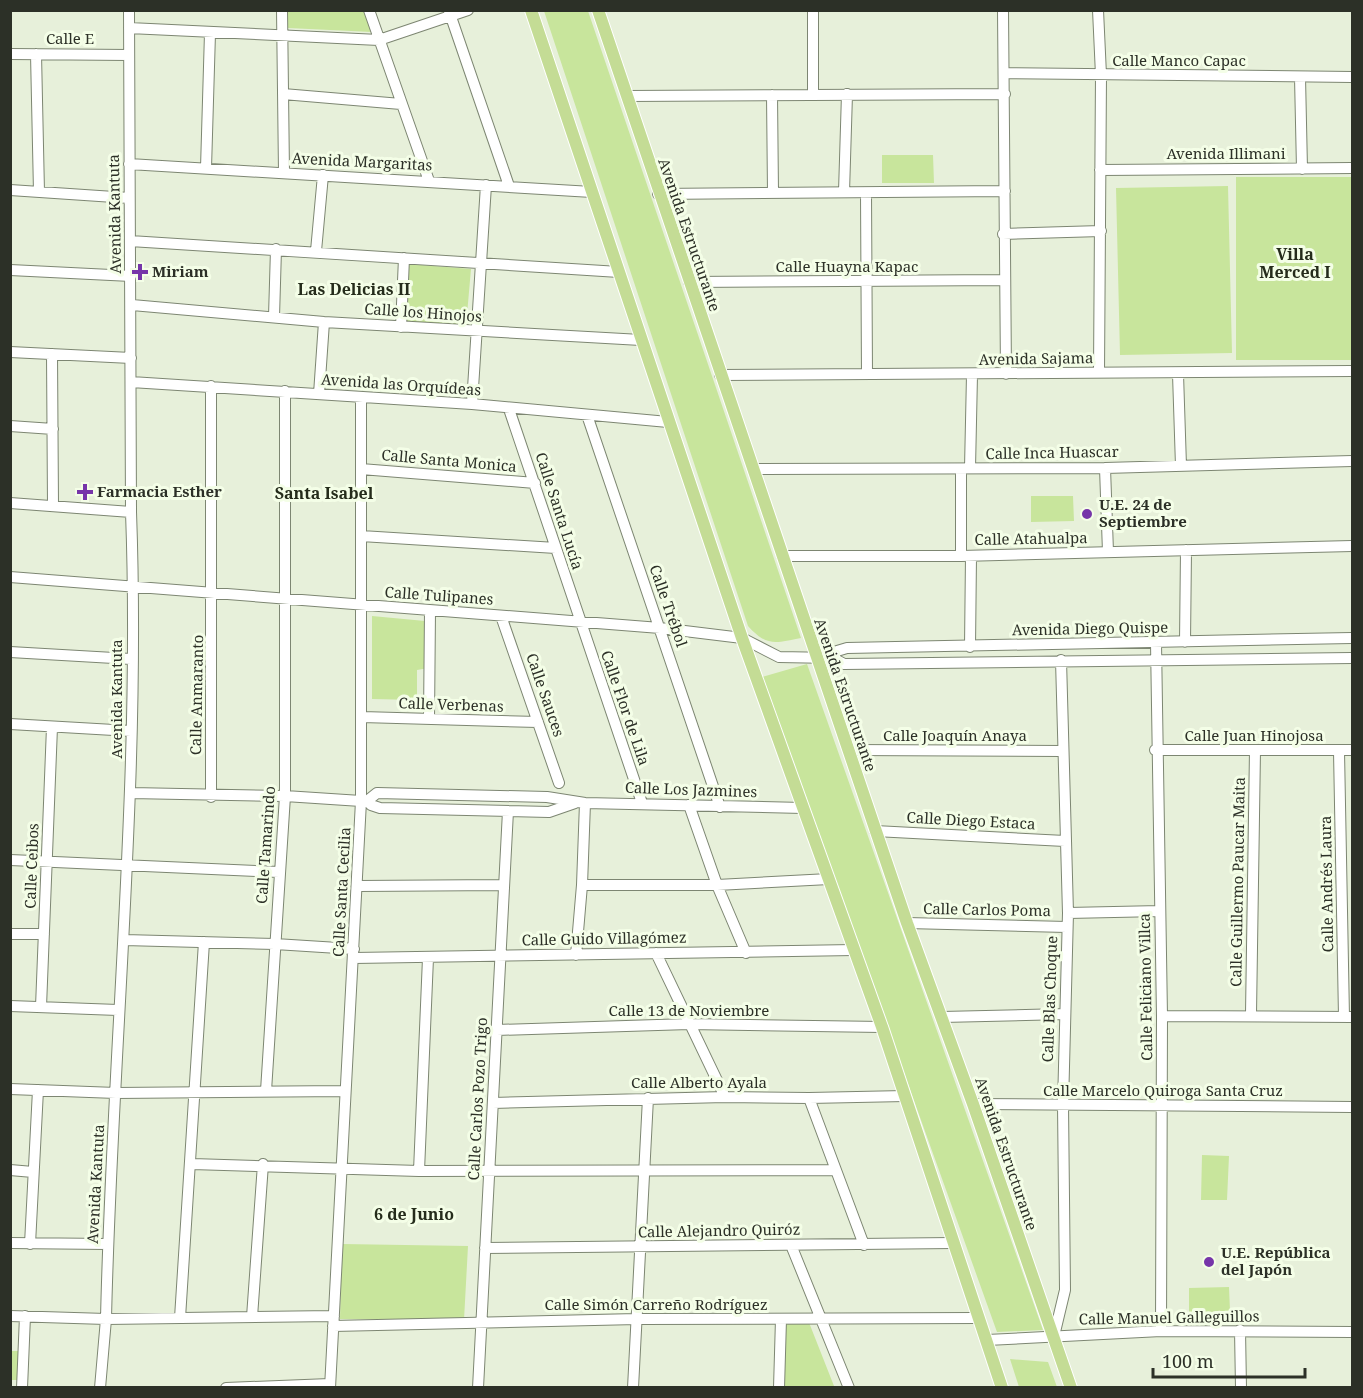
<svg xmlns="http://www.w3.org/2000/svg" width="1363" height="1398" font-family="'Noto Serif',serif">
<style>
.green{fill:#c8e59c}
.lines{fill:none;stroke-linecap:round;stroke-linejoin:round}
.minor-casing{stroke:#7d8672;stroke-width:12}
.major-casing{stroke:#fff;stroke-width:14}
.minor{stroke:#fff;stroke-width:10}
.major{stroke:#c4dc95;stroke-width:12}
.poi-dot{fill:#7635a9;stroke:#f4fee7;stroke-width:2}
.labels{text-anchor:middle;stroke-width:6;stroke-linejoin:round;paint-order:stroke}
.street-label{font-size:15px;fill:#2c3027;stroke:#f4fee7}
.poi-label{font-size:15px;font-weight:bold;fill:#2c3027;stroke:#f4fee7;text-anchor:start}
.neighbourhood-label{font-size:16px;font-weight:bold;fill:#252c1b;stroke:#f4fee7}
</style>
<rect width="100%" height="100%" fill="#e7f0da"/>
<path class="green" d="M288,11H364L372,32L288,28Z
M544,11H588L801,638C775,643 767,647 748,626Z
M882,155H933L934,183H882Z
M1236,177H1352V360H1236Z
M1228,186L1232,353L1120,355L1116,188Z
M409,264L471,269L466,326L405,321Z
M1031,496H1073L1074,521L1031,522Z
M372,616L425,621L429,668L417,670V700L372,699Z
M807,664L1043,1330L997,1332L762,677Z
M1202,1155L1229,1156L1227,1200H1201Z
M342,1244L468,1246L464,1320L340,1319Z
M1229,1287L1230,1311L1189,1313V1288Z
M808,1320L834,1386L780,1388L783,1325Z
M11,1351H19L18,1380H11Z
M1010,1359L1048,1362L1057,1387H1019Z"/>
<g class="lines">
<defs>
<path id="minor" d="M282,10L284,173
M369,10L429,181
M1003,10L1006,374
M1098,10L1101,75L1099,372
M449,11L509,186
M129,28L379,40L468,10
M10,54L129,55
M36,54L39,192
M1004,73L1352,77
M1300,77L1302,169
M283,94L401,104
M772,95L773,193
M813,95V10
M627,96L1005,94
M129,164L592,192
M206,168L210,33
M1100,170L1352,168
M10,190L129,198
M844,192L847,94
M866,193L867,374
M658,194L1005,191
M1003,234L1101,231
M130,241L619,272
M316,251L323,175
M10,270L131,276
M689,282L1005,280
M132,305L324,322L641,340
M274,317L276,249
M401,327L404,258
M10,352L131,358
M52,354L53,506
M1178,374L1181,466
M720,375L1352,371
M131,382L472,404L668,422
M319,394L324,322
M472,404L486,185
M509,409L642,803
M587,415L720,807
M10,426L53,429
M970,468L972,375
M1105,468L1108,552
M361,469L535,483
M753,469L1105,468L1352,461
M10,503L131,512
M361,536L556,548
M782,556H961L1352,546
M961,556V469
M10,577L660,628L742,638L779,657L833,658L844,664L1352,658
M501,616L559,783
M1185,642L1186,550
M1156,643L1162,1016L1161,1331
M970,647L971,556
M10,652L131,659
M833,658L837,651L847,648L1352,638
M362,717L538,722
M429,719L430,611
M10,724L131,731
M848,750L1063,751
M1155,750H1352
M1339,751L1344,1017
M131,793L285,796L361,801H367L377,793L547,797L585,803L803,808
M211,797V386
M367,801L371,805L380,808L549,812L575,803
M689,805L717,885L746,953
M875,831L1065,841
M10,860L279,872
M582,885H717L829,879
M358,886L504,885
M1068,913L1160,911
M907,923L1067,927
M10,934H44
M124,940L275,944L354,949
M656,953L725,1097
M576,955L582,885L585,803
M354,958L854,950
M10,1006L118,1010
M41,1007L52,727
M1251,1014L1255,750
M1162,1016L1352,1017
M942,1017L1064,1014
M497,1030L689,1024L882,1027
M10,1089L116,1093L345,1091
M266,1091L285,796V391
M809,1098L864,1245
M493,1103L725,1097L809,1098L905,1096
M973,1104L1352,1107
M192,1164L419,1171L835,1170
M10,1170L33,1172
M419,1171L428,958
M10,1243L108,1244
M30,1244L38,1090
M791,1245L849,1388
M485,1248L953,1243
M10,1316L106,1319L334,1316
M252,1317L263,1164
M180,1318L204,942
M333,1326L637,1319L978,1318
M1240,1330L1241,1388
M1054,1336L1065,1290L1063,1105L1068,913L1061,660
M987,1340L1161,1331L1352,1332
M22,1388L25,1316
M100,1388L106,1319C112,1050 141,781 131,512L129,10
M226,1388L330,1384
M330,1388L361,801V398
M478,1388L508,811
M633,1388L648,1098
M779,1388L781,1319"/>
<path id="major" d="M531,10L742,638L882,1027L1002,1388
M598,10L907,923L973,1104L1071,1388"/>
</defs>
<use href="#minor" class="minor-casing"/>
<use href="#major" class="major-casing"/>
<use href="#minor" class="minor"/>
<use href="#major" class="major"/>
</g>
<g class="poi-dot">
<path d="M137 263h6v6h6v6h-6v6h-6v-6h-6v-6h6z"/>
<path d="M82 483h6v6h6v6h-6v6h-6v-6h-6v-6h6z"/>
<circle cx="1087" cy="514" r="6"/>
<circle cx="1209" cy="1262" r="6"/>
</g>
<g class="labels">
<g class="street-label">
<text x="70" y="44">Calle E</text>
<text x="1179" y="66">Calle Manco Capac</text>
<text x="1226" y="159">Avenida Illimani</text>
<text transform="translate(362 162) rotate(3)" y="5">Avenida Margaritas</text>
<text transform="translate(115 214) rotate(-91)" y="5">Avenida Kantuta</text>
<text transform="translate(689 235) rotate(71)" y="5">Avenida Estructurante</text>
<text x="847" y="272">Calle Huayna Kapac</text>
<text transform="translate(423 313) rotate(4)" y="5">Calle los Hinojos</text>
<text transform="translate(1036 359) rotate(-1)" y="5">Avenida Sajama</text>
<text transform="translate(401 385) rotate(4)" y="5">Avenida las Orquídeas</text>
<text transform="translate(1052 453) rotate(-1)" y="5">Calle Inca Huascar</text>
<text transform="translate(449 461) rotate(5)" y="5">Calle Santa Monica</text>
<text transform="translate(559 511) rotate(72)" y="5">Calle Santa Lucía</text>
<text transform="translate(1031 539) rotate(-1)" y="5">Calle Atahualpa</text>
<text transform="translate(439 596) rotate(4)" y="5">Calle Tulipanes</text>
<text transform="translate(668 606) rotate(71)" y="5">Calle Trébol</text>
<text transform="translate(1090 629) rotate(-1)" y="5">Avenida Diego Quispe</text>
<text transform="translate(197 695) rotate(-89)" y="5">Calle Anmaranto</text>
<text transform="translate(545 695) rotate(71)" y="5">Calle Sauces</text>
<text transform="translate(845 695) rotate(71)" y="5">Avenida Estructurante</text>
<text transform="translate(117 699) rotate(-90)" y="5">Avenida Kantuta</text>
<text transform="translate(451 705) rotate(2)" y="5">Calle Verbenas</text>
<text transform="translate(625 708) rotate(71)" y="5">Calle Flor de Lila</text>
<text x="955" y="741">Calle Joaquín Anaya</text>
<text x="1254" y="741">Calle Juan Hinojosa</text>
<text transform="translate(691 790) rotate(2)" y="5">Calle Los Jazmines</text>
<text transform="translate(971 821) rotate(3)" y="5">Calle Diego Estaca</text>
<text transform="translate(266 845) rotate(-86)" y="5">Calle Tamarindo</text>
<text transform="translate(32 866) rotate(-88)" y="5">Calle Ceibos</text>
<text transform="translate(1238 882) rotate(-89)" y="5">Calle Guillermo Paucar Maita</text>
<text transform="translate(1327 884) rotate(-91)" y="5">Calle Andrés Laura</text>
<text transform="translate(342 892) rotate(-87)" y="5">Calle Santa Cecilia</text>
<text transform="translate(987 910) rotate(1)" y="5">Calle Carlos Poma</text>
<text transform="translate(604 939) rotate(-1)" y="5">Calle Guido Villagómez</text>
<text transform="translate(1146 987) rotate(-91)" y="5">Calle Feliciano Villca</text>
<text transform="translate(1050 999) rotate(-88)" y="5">Calle Blas Choque</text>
<text x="689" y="1016">Calle 13 de Noviembre</text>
<text x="699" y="1088">Calle Alberto Ayala</text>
<text x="1163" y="1096">Calle Marcelo Quiroga Santa Cruz</text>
<text transform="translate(478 1099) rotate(-87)" y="5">Calle Carlos Pozo Trigo</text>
<text transform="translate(1006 1154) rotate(71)" y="5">Avenida Estructurante</text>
<text transform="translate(96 1184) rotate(-87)" y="5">Avenida Kantuta</text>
<text transform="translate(719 1231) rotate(-1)" y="5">Calle Alejandro Quiróz</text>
<text x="656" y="1310">Calle Simón Carreño Rodríguez</text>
<text transform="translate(1169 1318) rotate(-1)" y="5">Calle Manuel Galleguillos</text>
</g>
<g class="poi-label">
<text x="152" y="277">Miriam</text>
<text x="97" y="497">Farmacia Esther</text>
<text x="1099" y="510">U.E. 24 de<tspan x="1099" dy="17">Septiembre</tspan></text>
<text x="1221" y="1258">U.E. República<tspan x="1221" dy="17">del Japón</tspan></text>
</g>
<g class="neighbourhood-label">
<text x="1295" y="260">Villa<tspan x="1295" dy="18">Merced I</tspan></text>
<text x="354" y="295">Las Delicias II</text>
<text x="324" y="499">Santa Isabel</text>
<text x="414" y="1220">6 de Junio</text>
</g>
</g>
<rect width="1363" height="1398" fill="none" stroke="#2c3027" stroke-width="24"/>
<path d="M1153 1368v9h152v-9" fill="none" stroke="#2c3027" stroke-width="3"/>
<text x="1162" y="1368" font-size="18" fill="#2c3027" stroke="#f4fee7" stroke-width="4.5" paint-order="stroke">100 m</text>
</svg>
